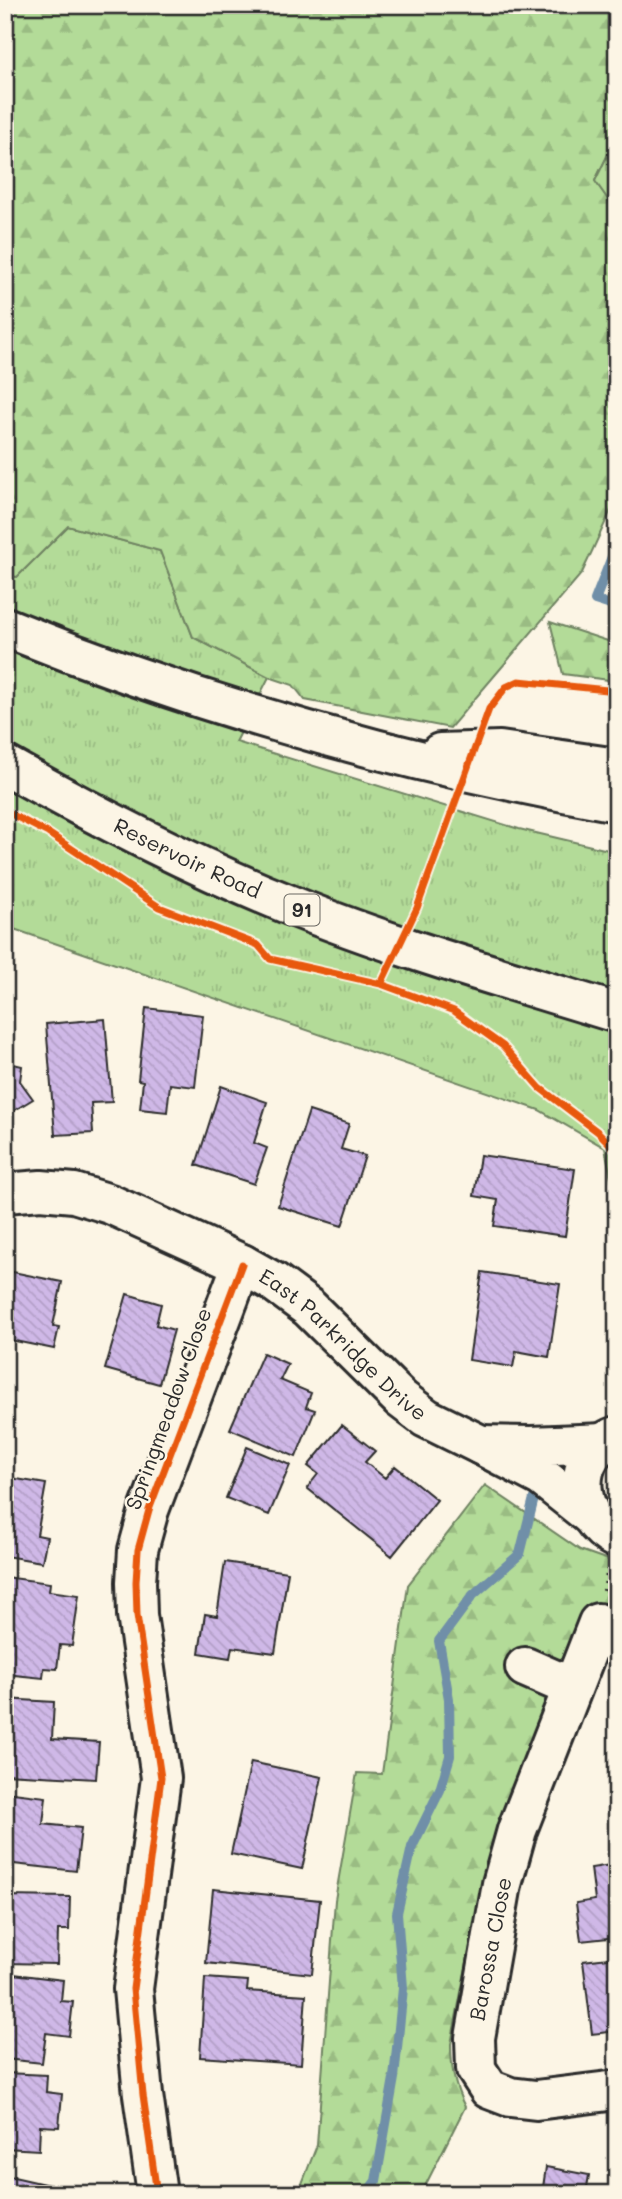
<svg xmlns="http://www.w3.org/2000/svg" width="622" height="2199" font-family="Mali,sans-serif">
<style>
.grass{fill:url(#grass-tufts);stroke:#6f8362;stroke-width:2}
.forest{fill:url(#forest-firs);stroke:#6f8362;stroke-width:2}
.park{fill:#b3db98;stroke:#6f8362;stroke-width:2}
.lines{fill:none;stroke-linecap:round;stroke-linejoin:round}
.stream{stroke:#6f8fa8;stroke-width:10}
.building{fill:url(#building-back-hatch);stroke:#2b2b2b;stroke-width:2}
.minor-casing{stroke:#2b2b2b;stroke-width:44}
.major-casing{stroke:#2b2b2b;stroke-width:44}
.path{stroke:#2b2b2b;stroke-width:4.5;stroke-dasharray:2 5;stroke-linecap:butt}
.minor{stroke:#fcf5e5;stroke-width:38}
.major{stroke:#fcf5e5;stroke-width:38}
.cycleway-casing{stroke:#fcf5e5;stroke-width:11}
.cycleway{stroke:#e8590c;stroke-width:7}
.labels{text-anchor:middle;stroke-width:5;stroke-linejoin:round;paint-order:stroke}
.shield{fill:#fcf5e5;stroke:#6a6863;stroke-width:2}
.shield-label{font-size:19px;font-weight:bold;fill:#2b2b2b}
.street-label{font-size:21px;fill:#2b2b2b;stroke:#fcf5e5}
</style>
<defs>
<pattern id="grass-tufts" width="24" height="20" patternUnits="userSpaceOnUse" patternTransform="scale(1.75)"><rect width="24" height="20" fill="#b3db98"/><path d="M3 7l-1-3M5 7V3M7 7l1-3M15 17l-1-3M17 17v-4M19 17l1-3" fill="none" stroke="#9abc83"/></pattern>
<pattern id="forest-firs" width="22" height="20" patternUnits="userSpaceOnUse" patternTransform="scale(1.75)"><rect width="22" height="20" fill="#b3db98"/><path d="M5 1l3.5 6h-7zM16 11l3.5 6h-7z" fill="#9abc83"/></pattern>
<pattern id="building-back-hatch" width="6" height="6" patternUnits="userSpaceOnUse" patternTransform="scale(1.75)"><rect width="6" height="6" fill="#cfb8e7"/><path d="M-1 5l2 2M0 0l6 6M5-1l2 2" fill="none" stroke="#b29ec6"/></pattern>
</defs>
<rect width="100%" height="100%" fill="#fcf5e5"/>
<filter id="ink" filterUnits="userSpaceOnUse"><feTurbulence type="fractalNoise" baseFrequency=".0143" numOctaves="2"/><feDisplacementMap in="SourceGraphic" scale="14" xChannelSelector="R" yChannelSelector="G"/><feConvolveMatrix kernelMatrix="1 2 1 2 8 2 1 2 1" color-interpolation-filters="sRGB"/></filter>
<g filter="url(#ink)">
<path class="grass" d="M68,526L160,551L193,637L269,677L236,742L519,829L617,852V1208L605,1148L539,1110L5,926V575L17,577Z"/>
<path class="forest" d="M5,5H617V136L595,181L617,212V497L582,573L450,728L305,700L293,685L269,677L193,637L160,551L68,526L17,577L5,575Z
M550,622L617,644V681L563,674Z
M485,1485L580,1550L617,1563V1616L534,1735L486,1864L451,2044C451,2067 454,2086 465,2107L421,2194H298L317,2145L335,1900L357,1773L382,1774L408,1585Z"/>
<path class="park" d="M617,136V212L595,181Z"/>
<g class="lines">
<path class="stream" d="M617,544L595,600L617,607
M366,2194L376,2181L394,2078L403,1988L397,1913L412,1847L440,1790L450,1756L449,1699L439,1641L473,1595L520,1554L534,1498"/>
</g>
<path class="building" d="M146,1008L203,1015L195,1087L170,1084L167,1112L140,1109L143,1081L138,1080Z
M105,1019L112,1102L91,1103L93,1133L55,1135L46,1024Z
M5,1062L22,1066L20,1081L33,1099L5,1116Z
M221,1086L267,1102L254,1143L267,1148L254,1184L196,1165Z
M309,1111L349,1124L341,1149L365,1156L342,1226L278,1206Z
M480,1155L575,1169L565,1236L494,1226L498,1200L474,1196Z
M8,1271L62,1282L53,1326L59,1327L54,1349L5,1339V1285Z
M482,1272L560,1284L549,1357L516,1351L513,1367L469,1360Z
M127,1294L161,1304L156,1325L174,1330L159,1384L105,1369Z
M263,1353L288,1364L280,1380L311,1393L306,1407L315,1410L296,1457L230,1429Z
M342,1425L375,1451L365,1462L385,1478L395,1466L437,1500L392,1556L307,1488L318,1474L308,1466Z
M247,1447L290,1465L269,1515L226,1498Z
M5,1477L46,1484L37,1535L47,1537L42,1562L5,1556Z
M225,1562L288,1572L275,1653L232,1647L230,1658L199,1653L205,1614L217,1616Z
M5,1577L50,1583L49,1591L79,1595L72,1646L60,1645L57,1669L44,1668L43,1678L5,1674V1632L8,1623H5Z
M5,1699L54,1702L52,1739L99,1742L96,1779L5,1774Z
M251,1762L322,1777L302,1869L231,1854Z
M5,1792L46,1797L43,1824L81,1828L76,1871L5,1863Z
M617,1864V1937L581,1941L576,1903L595,1900L591,1868Z
M213,1889L320,1900L312,1974L206,1963Z
M5,1896L70,1897L69,1930H58L57,1964L5,1963Z
M617,1957V2031L592,2034L583,1961Z
M5,1973L63,1980L61,2001L73,2002L69,2036L46,2033L42,2063L5,2059Z
M205,1978L248,1981L247,1991L306,1995L301,2064L200,2057Z
M5,2073L47,2075L46,2092L62,2094L59,2127L40,2126L39,2150L5,2148Z
M546,2167L589,2175L586,2194H542Z
M5,2175L71,2190L70,2194H5Z"/>
<g class="lines">
<defs>
<g id="minor">
<path id="s1" d="M5,1193L41,1190L74,1193L110,1204L242,1264L274,1282L309,1308L401,1399L426,1418L481,1445"/>
<path d="M617,1436C568,1453 574,1519 617,1539"/>
<path d="M590,1515L542,1477L481,1445L531,1446L605,1443"/>
<path d="M598,1623L517,1830L502,1884L475,2038L476,2069L489,2089L510,2097L536,2100L617,2090"/>
<path d="M525,1667L571,1687"/>
<path d="M157,2194L143,2095L133,1989L161,1778L137,1615L136,1582L138,1550L149,1510L242,1264"/>
</g>
<g id="major">
<path d="M5,627C202,707 407,764 617,802"/>
<path d="M440,753L500,751L617,768"/>
<path id="s2" d="M5,765C98,817 192,866 290,905C396,948 507,979 617,1013"/>
</g>
</defs>
<use href="#minor" class="minor-casing"/>
<use href="#major" class="major-casing"/>
<path class="path" d="M604,1591L608,1569"/>
<use href="#minor" class="minor"/>
<use href="#major" class="major"/>
<defs>
<path id="cycleway" d="M5,811L48,833L159,907L258,945L270,959L381,984L454,1011L503,1046L540,1088L598,1132L617,1151
M381,984L417,908L489,709L506,687L519,681L617,691
M157,2194L143,2095L133,1989L161,1778L137,1615L136,1582L138,1550L149,1510L242,1264"/>
</defs>
<use href="#cycleway" class="cycleway-casing"/>
<use href="#cycleway" class="cycleway"/>
</g>
</g>
<g class="labels">
<rect class="shield" x="284.5" y="894.5" width="35" height="31" rx="5"/>
<g class="shield-label">
<text x="302" y="917">91</text>
</g>
<g class="street-label">
<text dy="7" stroke="none"><textPath href="#s2" startOffset="205">Reservoir Road</textPath></text>
<text dy="7" stroke="none"><textPath href="#s1" startOffset="382">East Parkridge Drive</textPath></text>
<text transform="translate(169 1409) rotate(-70)" y="7">Springmeadow Close</text>
<text transform="translate(491 1949) rotate(-79)" y="7">Barossa Close</text>
</g>
</g>
<rect width="622" height="2199" fill="none" stroke="#fcf5e5" stroke-width="28"/>
<rect x="14" y="14" width="594" height="2171" fill="none" stroke="#2b2b2b" stroke-width="2.5" filter="url(#ink)"/>
</svg>
